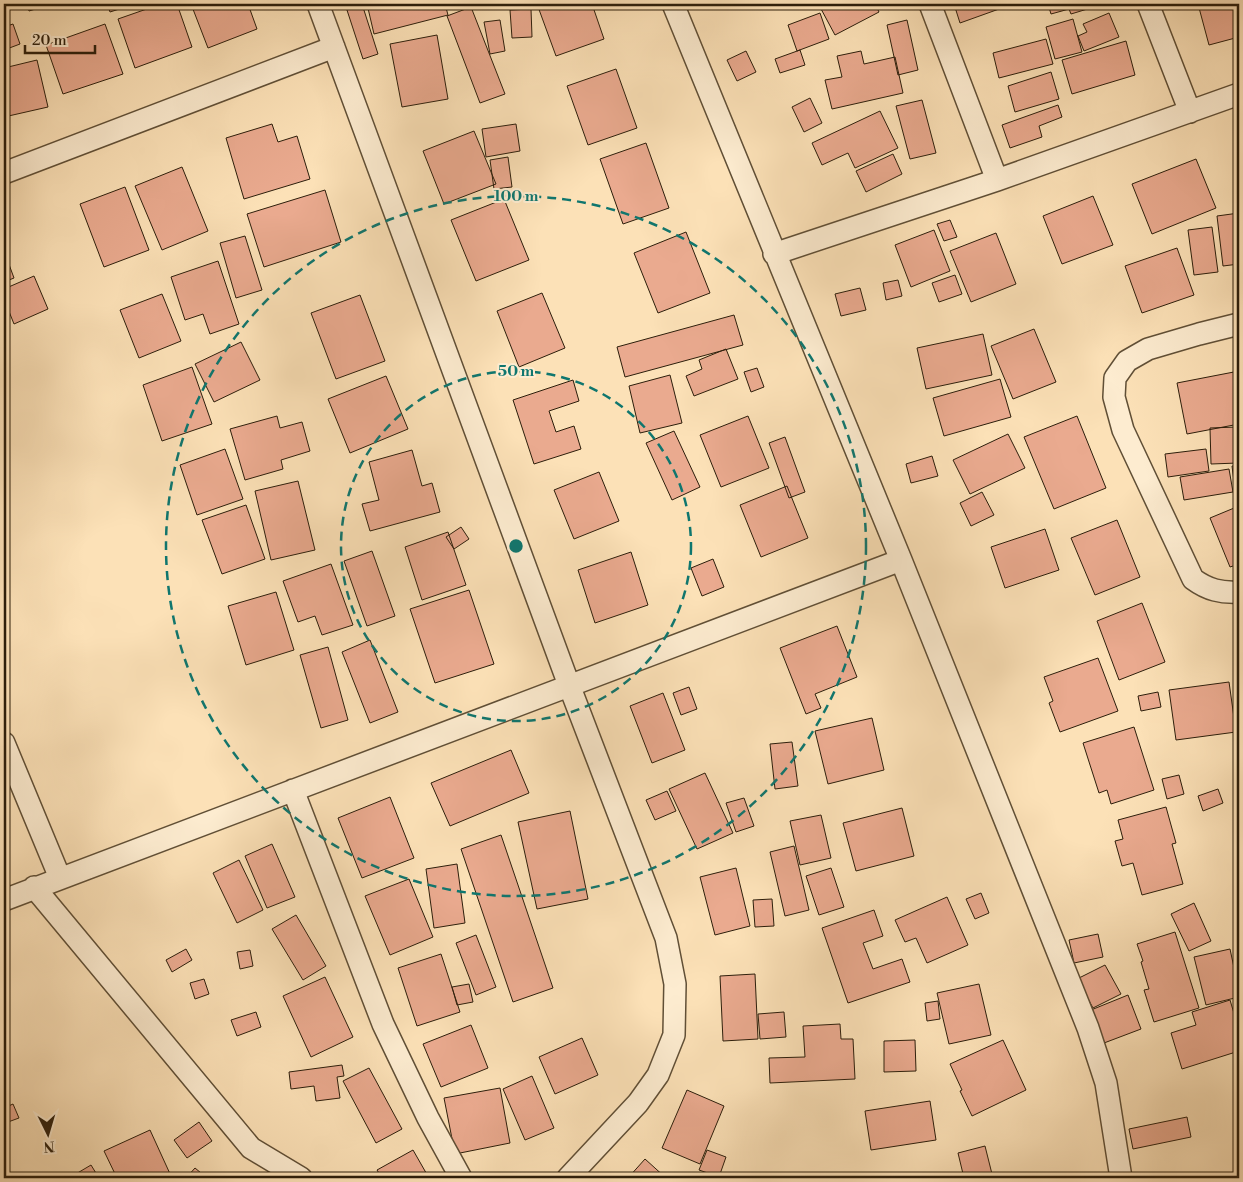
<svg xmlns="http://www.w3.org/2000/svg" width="1243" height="1182" font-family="'Libre Bodoni',serif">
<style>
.building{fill:#eaaa8f;stroke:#2c1e0b}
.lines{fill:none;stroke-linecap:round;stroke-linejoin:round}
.minor-casing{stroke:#604f36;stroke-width:24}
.minor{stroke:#fdecd0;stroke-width:21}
.ring{fill:none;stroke:#0f766e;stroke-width:2.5;stroke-dasharray:9 6}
.centre{fill:#0f766e;stroke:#fdecd0;stroke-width:2.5}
.ring-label{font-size:15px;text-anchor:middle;font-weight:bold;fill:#0f766e;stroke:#fdecd0;stroke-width:4;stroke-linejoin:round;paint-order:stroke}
</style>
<rect width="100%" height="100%" fill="#fce1b7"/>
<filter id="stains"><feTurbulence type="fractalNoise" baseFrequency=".004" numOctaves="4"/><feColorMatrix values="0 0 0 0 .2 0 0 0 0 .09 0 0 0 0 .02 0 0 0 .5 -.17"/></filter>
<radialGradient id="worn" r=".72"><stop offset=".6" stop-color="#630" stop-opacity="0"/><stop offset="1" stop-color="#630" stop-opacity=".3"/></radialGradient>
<path class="building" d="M27,4H52L29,11Z
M107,4H135L110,12Z
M161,4H177L192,47L135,68L118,19Z
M191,4H248L257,29L208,48Z
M345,4H362L378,54L363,59Z
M367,4H445L448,15L374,34Z
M537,4H592L604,39L556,56Z
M826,4H875L879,12L835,35L820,7Z
M954,4H1013L960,23Z
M1048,4H1093L1094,7L1071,14L1069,9L1051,14Z
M1198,4H1239V37L1209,45Z
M471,7L505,94L480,103L447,16Z
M531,9L532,37L512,38L510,10Z
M820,13L829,39L797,51L788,25Z
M1109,13L1119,37L1084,51L1078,36L1087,32L1083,24Z
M1073,19L1082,52L1055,59L1046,27Z
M500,20L505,51L490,54L484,22Z
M907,20L918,70L898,75L887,25Z
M13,24L20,44L4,50V27Z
M105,24L123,74L63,94L46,45Z
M437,35L448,99L402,107L390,44Z
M1046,39L1053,64L999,78L993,53Z
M1126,41L1135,75L1072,94L1062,60Z
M800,50L805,65L780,73L775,59Z
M746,51L756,72L737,81L727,60Z
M861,51L864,64L895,57L903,93L832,109L825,80L842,77L837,56Z
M37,60L48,107L4,117V68Z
M616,69L637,128L588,145L567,86Z
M1051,72L1059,99L1015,112L1008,86Z
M810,98L822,123L804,132L792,107Z
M922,100L936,153L910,159L896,106Z
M1058,105L1062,117L1039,126L1042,137L1010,148L1002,125Z
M880,111L898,148L855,168L848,153L822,165L812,143Z
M272,124L278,142L297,136L310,179L244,199L226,138Z
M516,124L520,151L486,157L482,129Z
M474,131L496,184L444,204L423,151Z
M646,143L669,208L623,224L600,159Z
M893,154L902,174L866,192L856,171Z
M508,157L512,187L494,189L490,160Z
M1196,159L1216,208L1152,234L1132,184Z
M182,167L208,231L162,250L135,186Z
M125,187L149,250L104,267L80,204Z
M325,190L341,242L264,267L247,214Z
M1093,196L1113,245L1062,264L1043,216Z
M504,199L529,260L476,281L451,220Z
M1239,213V264L1223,266L1217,216Z
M950,220L957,237L944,241L937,224Z
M1212,227L1218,272L1194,275L1188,230Z
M934,230L950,271L911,287L895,245Z
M686,232L710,293L658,313L634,253Z
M996,233L1016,284L971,302L950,251Z
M245,236L262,290L236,298L220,243Z
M1177,248L1194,295L1142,313L1125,266Z
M7,259L14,278L4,282V260Z
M218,261L239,324L210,334L203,314L185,320L171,277Z
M955,275L962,294L939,302L932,283Z
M34,276L48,309L14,324L4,299V289Z
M898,280L902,296L886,300L883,283Z
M860,288L866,310L841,316L835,294Z
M542,293L565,348L519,367L497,311Z
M162,294L181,341L139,358L120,310Z
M360,295L385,361L336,379L311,313Z
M734,315L743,345L625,377L617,347Z
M1034,329L1056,382L1013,399L991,346Z
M983,334L992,375L926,389L917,348Z
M241,342L260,380L214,402L195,364Z
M726,349L738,379L694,396L686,376L702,369L699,360Z
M192,367L212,424L162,441L143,385Z
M757,368L764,387L751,392L744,372Z
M1239,371V424L1187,434L1177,383Z
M670,375L682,423L640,433L629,386Z
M386,376L408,429L350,453L328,399Z
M1000,379L1011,417L944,436L933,398Z
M573,380L579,401L549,411L556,432L574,426L581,449L534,464L513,400Z
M277,416L280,428L302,422L310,451L281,460L283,469L245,480L230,429Z
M748,416L769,468L721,487L700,435Z
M1077,416L1106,488L1054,509L1024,437Z
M1237,427L1238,463L1211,464L1210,428Z
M674,431L700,487L672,500L646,443Z
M1008,434L1025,468L970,494L953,460Z
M785,437L805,492L789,498L769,443Z
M225,449L243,499L197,515L180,465Z
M1206,449L1209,471L1168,477L1165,454Z
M412,450L422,486L432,483L440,512L370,531L362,504L379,500L369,462Z
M932,456L938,476L911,483L906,464Z
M1232,466H1239V489H1235Z
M1229,469L1233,492L1184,500L1180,477Z
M599,472L619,521L574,539L554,490Z
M298,481L315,550L271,560L255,491Z
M787,486L808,538L761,557L740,505Z
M982,492L994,515L971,526L960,503Z
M246,505L265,559L222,574L202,520Z
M1239,506V564L1230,567L1210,518Z
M1117,520L1140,577L1095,595L1071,538Z
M461,527L469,539L454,549L446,537Z
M1045,529L1059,570L1005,588L991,547Z
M448,532L466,585L422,600L405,547Z
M372,551L395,616L367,626L344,561Z
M631,552L648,605L595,623L578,570Z
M713,559L724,587L702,596L691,568Z
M331,564L353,625L322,635L315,616L298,622L283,581Z
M469,590L494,664L435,683L410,609Z
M276,592L294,650L246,665L228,606Z
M1142,603L1165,662L1119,680L1097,621Z
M837,626L857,677L815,694L821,708L806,714L780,648Z
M370,640L398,712L370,723L342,652Z
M328,647L348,720L321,728L300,655Z
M1098,658L1118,711L1060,732L1049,703L1053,701L1044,677Z
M1229,682L1236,732L1176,740L1169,690Z
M689,687L697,709L681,715L673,693Z
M1158,692L1161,707L1141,711L1138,696Z
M663,693L685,750L652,763L630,706Z
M872,718L884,770L828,784L815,731Z
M1134,727L1154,790L1111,804L1107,790L1099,793L1083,743Z
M792,742L798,786L775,789L770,744Z
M511,750L529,793L450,826L431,783Z
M705,773L733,833L697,849L669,789Z
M1179,775L1184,794L1167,799L1162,779Z
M1218,789L1223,803L1203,811L1198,796Z
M667,791L676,811L655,820L646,800Z
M390,797L414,858L362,878L338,818Z
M744,798L754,826L736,832L726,803Z
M1166,807L1176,843L1172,844L1183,884L1142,895L1133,863L1122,866L1115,841L1123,839L1118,820Z
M902,808L914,856L856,871L843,823Z
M570,811L588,899L537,909L518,822Z
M821,815L831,858L800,865L790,821Z
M501,835L553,988L513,1002L461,849Z
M272,844L295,897L267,908L245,856Z
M794,846L809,910L785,916L770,852Z
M239,860L263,910L237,923L213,873Z
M457,864L465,923L434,928L426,869Z
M736,868L750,926L715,935L700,877Z
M831,868L844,907L819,915L806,876Z
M409,879L433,937L390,955L365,896Z
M981,893L989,913L975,919L966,899Z
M947,897L968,945L927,963L916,938L905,942L895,920Z
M772,899L774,926L755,927L753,900Z
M1194,903L1211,941L1189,951L1171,914Z
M874,910L883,936L863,943L873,969L902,959L910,982L848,1003L822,928Z
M296,915L326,966L303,980L272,929Z
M1175,932L1199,1008L1154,1022L1144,990L1149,989L1141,962L1143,961L1137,944Z
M1098,934L1103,957L1074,963L1069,940Z
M476,935L496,987L476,995L456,943Z
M186,949L192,960L172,972L166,960Z
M1230,949L1239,991V997L1206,1005L1194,957Z
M250,950L253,966L240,969L237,952Z
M441,954L460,1012L417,1026L398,968Z
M1105,965L1121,994L1093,1008L1077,979Z
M755,974L758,1039L723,1041L720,976Z
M325,977L353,1037L311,1057L283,996Z
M204,979L209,994L195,999L190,983Z
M469,984L473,1002L457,1005L452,987Z
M979,984L991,1035L949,1044L937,993Z
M1128,995L1141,1029L1104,1043L1091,1010Z
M1230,1000L1239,1030V1051L1182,1069L1171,1033L1196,1025L1192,1012Z
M938,1001L940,1019L927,1021L925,1003Z
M256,1012L261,1027L237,1036L231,1020Z
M784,1012L786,1037L760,1039L758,1014Z
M840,1024L841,1039H853L855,1079L770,1083L769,1058L805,1057L803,1026Z
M471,1025L488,1068L441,1087L423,1044Z
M582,1038L598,1075L555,1094L539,1057Z
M915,1040L916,1071L884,1072V1041Z
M1003,1040L1026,1090L972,1116L960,1091L962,1090L950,1064Z
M342,1065L344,1076L337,1077L340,1098L316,1101L314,1086L291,1089L289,1072Z
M369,1068L402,1129L376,1143L343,1081Z
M532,1076L554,1128L525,1140L503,1089Z
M500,1088L510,1143L455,1154L444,1098Z
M687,1090L724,1106L700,1164L662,1148Z
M930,1101L936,1140L871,1150L865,1111Z
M13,1104L19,1118L8,1122L4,1113V1108Z
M1187,1117L1191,1137L1133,1149L1129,1129Z
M199,1122L212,1141L187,1158L174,1140Z
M150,1130L171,1176L165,1178H117L104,1151Z
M985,1146L993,1178H964L958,1153Z
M413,1150L429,1178H382L377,1170Z
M707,1150L726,1157L719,1177L699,1170Z
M645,1159L666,1178H628Z
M91,1165L99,1178H69Z
M195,1168L207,1178H186Z"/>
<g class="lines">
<defs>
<path id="minor" d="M318,4L569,685L666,938L675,984L674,1035L658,1075L638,1103L568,1178
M673,4L901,560L1088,1028L1106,1083L1121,1178
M930,4L997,180
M1148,4L1190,112
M4,173L334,47
M774,254L997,180L1239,94
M1239,324L1199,334L1148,349L1127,361L1115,378L1114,397L1123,430L1193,579C1208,590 1221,593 1239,592
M4,743L60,878
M293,790L383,1024L428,1118L461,1178
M34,887L251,1148L301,1178
M4,900L901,560"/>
</defs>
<use href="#minor" class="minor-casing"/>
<use href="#minor" class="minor"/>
</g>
<g class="ring">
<circle cx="516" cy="546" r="175"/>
<circle cx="516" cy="546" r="350"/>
</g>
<circle cx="516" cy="546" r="8" class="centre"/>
<g class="ring-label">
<text x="516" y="201">100 m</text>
<text x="516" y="376">50 m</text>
</g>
<rect width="1243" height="1182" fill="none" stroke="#fce1b7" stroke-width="20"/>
<rect x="5" y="5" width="1233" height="1172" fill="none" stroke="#2c1e0b" stroke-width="2.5"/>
<rect x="10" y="10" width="1223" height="1162" fill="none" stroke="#2c1e0b"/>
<g transform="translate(48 1134) rotate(175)" stroke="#fdecd0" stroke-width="4" paint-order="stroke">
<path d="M0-4L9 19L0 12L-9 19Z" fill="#2c1e0b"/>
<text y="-8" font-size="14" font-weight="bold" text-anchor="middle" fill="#2c1e0b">N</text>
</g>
<path d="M25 45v8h70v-8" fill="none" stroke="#2c1e0b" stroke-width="2.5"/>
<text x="32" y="45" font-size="15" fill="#2c1e0b" stroke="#fdecd0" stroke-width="4" paint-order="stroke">20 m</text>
<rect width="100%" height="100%" filter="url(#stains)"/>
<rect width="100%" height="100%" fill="url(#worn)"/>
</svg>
